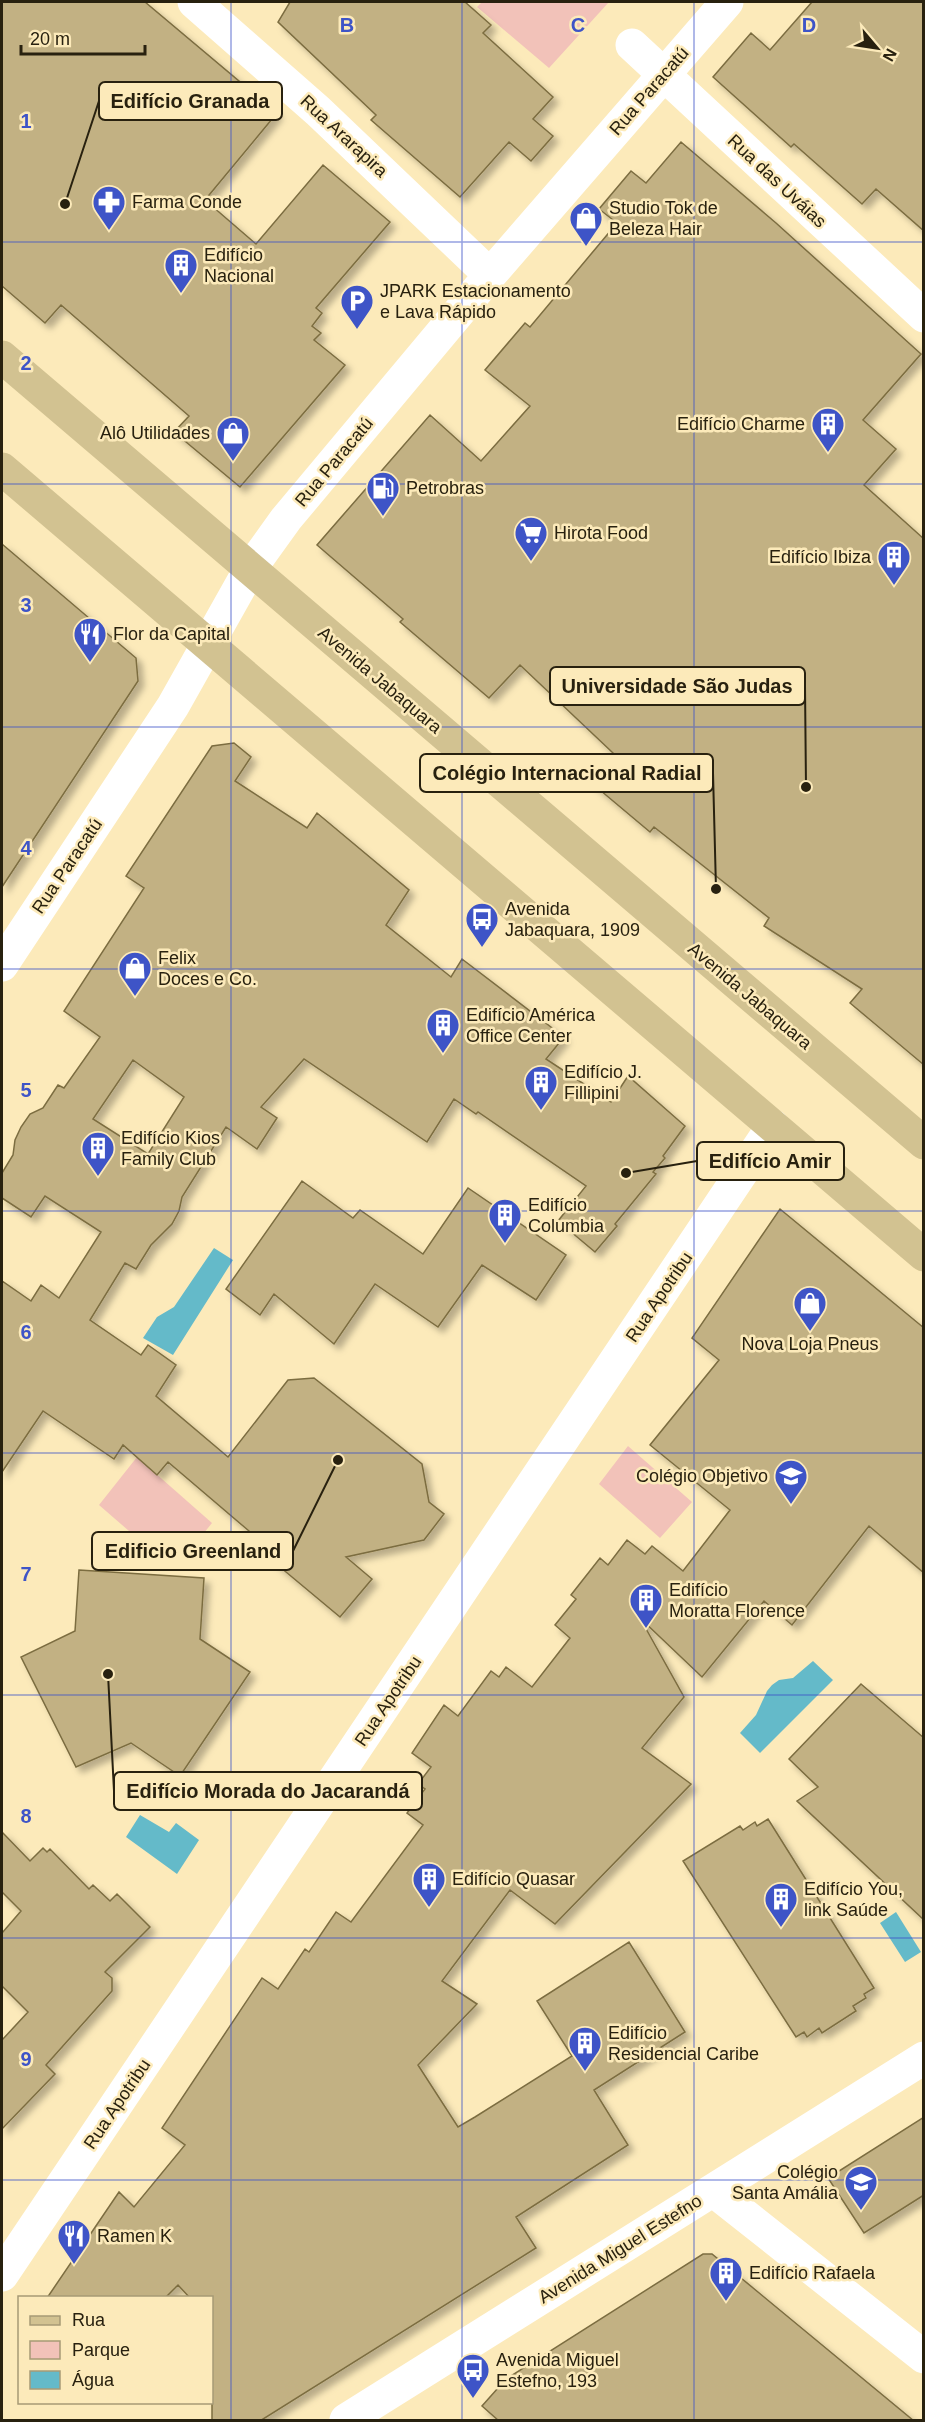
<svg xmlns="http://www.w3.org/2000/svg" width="925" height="2422" font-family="Arial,sans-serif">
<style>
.green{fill:#f2c2b9}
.water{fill:#64bac9}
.building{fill:#c2b183;stroke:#7c6d41;stroke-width:1.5;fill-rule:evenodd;filter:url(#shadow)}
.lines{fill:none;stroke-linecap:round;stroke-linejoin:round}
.minor{stroke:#fff;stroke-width:33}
.major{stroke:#d2c291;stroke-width:33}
.grid{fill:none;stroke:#3e54c7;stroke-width:1.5;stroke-opacity:0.55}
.labels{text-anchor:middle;stroke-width:5;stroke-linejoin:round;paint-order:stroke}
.street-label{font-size:18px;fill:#28210f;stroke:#fceaba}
.poi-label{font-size:18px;fill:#28210f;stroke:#fceaba;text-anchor:start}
.grid-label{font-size:20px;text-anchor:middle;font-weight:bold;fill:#3e54c7;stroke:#fceaba;stroke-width:5;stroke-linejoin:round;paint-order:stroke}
.leader{fill:none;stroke:#28210f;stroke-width:2}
.callout-dot{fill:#28210f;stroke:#fceaba;stroke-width:2}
.callout{fill:#fceaba;stroke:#28210f;stroke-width:2}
.callout-label{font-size:20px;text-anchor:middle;font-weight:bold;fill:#28210f}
</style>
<defs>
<filter id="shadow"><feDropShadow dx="5.5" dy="5.5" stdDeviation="3" flood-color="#0004"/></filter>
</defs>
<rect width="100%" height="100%" fill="#fceaba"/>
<path class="green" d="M482,2H609L549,68L477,7Z
M628,1446L692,1502L660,1538L599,1484Z
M137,1457L212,1523L174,1570L99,1505Z"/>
<path class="water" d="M214,1248L233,1260L173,1355L143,1338L157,1317L174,1307Z
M813,1661L833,1680L760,1753L740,1733L756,1715L767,1691L772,1685L779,1680L793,1678Z
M140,1815L169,1832L176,1823L199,1840L177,1874L126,1837Z
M896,1912L921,1952L905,1962L880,1923Z"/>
<path class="building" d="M2,2H145L277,113L205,200L256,244L323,165L390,222L316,308L322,313L312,326L321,333L314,340L345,365L240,487L174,432L189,416L61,305L45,323L2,286Z
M290,2H465L491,25L483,33L553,97L533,119L553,136L531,161L509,142L460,197L371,120L376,115L278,22Z
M812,2H924V231L876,189L862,204L794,144L791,147L713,77L751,33L770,50Z
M681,142L776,223L921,354L863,420L896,449L864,485L924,539V1065L850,1003L862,989L764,926L769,918L654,827L650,832L588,780L613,753L520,665L489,698L400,622L403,619L317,545L430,415L481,461L530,406L485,370L525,323L530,327L617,223L599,209L631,171L646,183Z
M2,544L136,658L138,681L2,887Z
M234,743L251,757L235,781L307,828L317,813L409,890L386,925L451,977L462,959L564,1037L546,1059L611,1102L628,1076L685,1126L663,1156L665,1158L653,1172L656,1174L615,1224L617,1226L595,1252L558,1221L586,1186L478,1112L476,1114L454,1099L427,1142L304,1059L261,1107L277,1118L257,1149L226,1127L182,1197L179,1211L172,1224L151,1245L136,1269L125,1263L90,1320L141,1355L148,1345L176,1365L156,1396L228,1457L288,1380L314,1378L422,1464L429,1502L444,1514L424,1540L346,1557L372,1579L340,1617L244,1537L249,1531L168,1462L157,1475L123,1445L114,1459L43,1411L2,1472V1281L31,1301L41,1285L59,1298L101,1232L45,1196L31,1217L2,1198V1173L13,1155L15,1140L21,1127L30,1114L43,1108L58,1085L64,1088L100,1037L64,1011L144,888L126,876L212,746ZM133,1060L184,1097L148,1154L93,1119Z
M302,1181L353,1218L360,1210L423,1254L468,1188L566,1255L536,1300L482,1265L438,1327L375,1284L334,1344L274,1294L260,1315L226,1289Z
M780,1209L924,1328V1573L869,1526L792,1625L764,1601L702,1677L640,1618L684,1697L642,1748L691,1784L555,1924L510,1890L442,1981L477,2004L418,2065L458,2127L475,2117L572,2056L537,2001L629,1942L685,2032L594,2090L628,2145L516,2217L536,2248L260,2421H212V2298H190L178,2285L165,2298H47L119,2192L134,2207L185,2145L162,2128L262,1978L278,1989L305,1949L309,1952L336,1912L351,1922L423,1825L407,1813L425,1789L418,1784L431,1767L412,1753L444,1705L458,1716L491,1671L499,1677L506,1667L532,1687L570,1638L555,1625L576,1599L571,1595L600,1558L608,1565L627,1540L645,1554L652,1546L683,1571L730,1510L650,1445L719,1360L692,1338Z
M79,1570L204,1578L200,1639L250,1672L180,1776L131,1743L76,1767L21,1657L75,1631Z
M861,1684L924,1738V1920L797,1801L818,1787L789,1759Z
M768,1819L874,1988L864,1994L866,1998L853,2006L856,2011L822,2033L819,2028L807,2037L804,2032L796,2037L683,1861L740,1826L743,1830L755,1822L757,1826Z
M2,1832L30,1861L43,1848L47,1852L50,1849L89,1889L93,1885L110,1901L117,1894L150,1927L105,1972L112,1978V1991L46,2065L55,2074L2,2129V2040L28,2012L2,1986V1933L21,1911L2,1892Z
M924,2117V2195L864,2233L828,2178Z
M703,2254H712L914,2421H499L482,2406L506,2379Z"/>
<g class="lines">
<path class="minor" d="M194,2L318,111L490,275
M632,45L924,316
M2,965L173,706L250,569L286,519L490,275L727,2
M714,2191L924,2357
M2,2275L773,1126
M346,2420L924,2058"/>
<path class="major" d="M2,357L924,1143
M2,469L924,1255"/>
</g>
<path class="grid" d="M231,2V2420M462,2V2420M694,2V2420M2,242H924M2,484H924M2,727H924M2,969H924M2,1211H924M2,1453H924M2,1695H924M2,1938H924M2,2180H924"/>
<defs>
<symbol id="pharmacy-pin" viewBox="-11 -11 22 30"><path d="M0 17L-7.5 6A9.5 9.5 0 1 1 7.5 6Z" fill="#3e54c7" stroke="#fceaba"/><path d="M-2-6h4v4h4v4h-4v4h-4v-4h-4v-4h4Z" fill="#fff"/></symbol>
<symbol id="shop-pin" viewBox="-11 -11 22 30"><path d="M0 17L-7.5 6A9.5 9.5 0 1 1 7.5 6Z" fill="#3e54c7" stroke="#fceaba"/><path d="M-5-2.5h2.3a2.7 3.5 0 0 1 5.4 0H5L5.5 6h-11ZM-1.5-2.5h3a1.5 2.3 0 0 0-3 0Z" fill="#fff"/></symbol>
<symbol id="building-pin" viewBox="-11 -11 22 30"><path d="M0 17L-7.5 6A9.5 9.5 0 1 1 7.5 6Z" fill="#3e54c7" stroke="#fceaba"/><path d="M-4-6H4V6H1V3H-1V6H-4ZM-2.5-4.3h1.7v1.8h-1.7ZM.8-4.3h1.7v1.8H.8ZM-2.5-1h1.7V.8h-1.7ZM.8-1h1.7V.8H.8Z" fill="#fff"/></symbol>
<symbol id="parking-pin" viewBox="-11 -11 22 30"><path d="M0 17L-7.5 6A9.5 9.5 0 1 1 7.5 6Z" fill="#3e54c7" stroke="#fceaba"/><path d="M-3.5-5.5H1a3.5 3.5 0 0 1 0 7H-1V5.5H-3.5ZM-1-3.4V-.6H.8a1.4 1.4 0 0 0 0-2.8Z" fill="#fff"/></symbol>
<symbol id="fuel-pin" viewBox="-11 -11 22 30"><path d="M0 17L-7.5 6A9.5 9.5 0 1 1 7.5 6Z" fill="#3e54c7" stroke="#fceaba"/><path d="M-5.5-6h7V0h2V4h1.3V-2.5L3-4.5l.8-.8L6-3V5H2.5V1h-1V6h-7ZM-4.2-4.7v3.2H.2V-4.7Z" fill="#fff"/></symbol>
<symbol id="supermarket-pin" viewBox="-11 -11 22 30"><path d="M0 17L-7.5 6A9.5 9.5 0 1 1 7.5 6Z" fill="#3e54c7" stroke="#fceaba"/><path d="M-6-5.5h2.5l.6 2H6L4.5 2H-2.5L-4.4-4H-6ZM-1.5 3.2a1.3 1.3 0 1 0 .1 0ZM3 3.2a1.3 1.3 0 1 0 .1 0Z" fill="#fff"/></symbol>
<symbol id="restaurant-pin" viewBox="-11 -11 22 30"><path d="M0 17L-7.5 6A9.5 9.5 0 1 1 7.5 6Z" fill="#3e54c7" stroke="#fceaba"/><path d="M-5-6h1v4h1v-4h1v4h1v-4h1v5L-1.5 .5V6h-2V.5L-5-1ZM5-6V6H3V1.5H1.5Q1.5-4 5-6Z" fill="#fff"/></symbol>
<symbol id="bus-pin" viewBox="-11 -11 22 30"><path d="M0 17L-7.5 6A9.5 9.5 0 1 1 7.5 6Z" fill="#3e54c7" stroke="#fceaba"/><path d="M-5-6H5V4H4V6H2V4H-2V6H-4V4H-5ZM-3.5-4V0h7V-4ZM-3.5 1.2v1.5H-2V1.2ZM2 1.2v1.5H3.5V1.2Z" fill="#fff"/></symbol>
<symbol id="school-pin" viewBox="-11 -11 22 30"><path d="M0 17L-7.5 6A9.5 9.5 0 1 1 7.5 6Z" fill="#3e54c7" stroke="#fceaba"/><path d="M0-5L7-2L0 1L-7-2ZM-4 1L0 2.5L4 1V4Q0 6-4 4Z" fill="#fff"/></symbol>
</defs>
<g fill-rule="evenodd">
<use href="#pharmacy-pin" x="90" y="183" width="38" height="52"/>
<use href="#shop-pin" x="567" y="199" width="38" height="52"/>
<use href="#building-pin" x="162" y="246" width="38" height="52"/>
<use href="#parking-pin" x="338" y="282" width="38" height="52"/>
<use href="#building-pin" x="809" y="405" width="38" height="52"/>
<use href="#shop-pin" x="214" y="414" width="38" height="52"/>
<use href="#fuel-pin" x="364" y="469" width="38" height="52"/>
<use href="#supermarket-pin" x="512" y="514" width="38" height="52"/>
<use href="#building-pin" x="875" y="538" width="38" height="52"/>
<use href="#restaurant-pin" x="71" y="615" width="38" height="52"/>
<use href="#bus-pin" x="463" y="900" width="38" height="52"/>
<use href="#shop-pin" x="116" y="949" width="38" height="52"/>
<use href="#building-pin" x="424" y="1006" width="38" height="52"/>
<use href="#building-pin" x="522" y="1063" width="38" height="52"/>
<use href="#building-pin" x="79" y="1129" width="38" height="52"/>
<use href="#building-pin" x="486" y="1196" width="38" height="52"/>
<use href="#shop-pin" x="791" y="1284" width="38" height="52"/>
<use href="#school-pin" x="772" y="1457" width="38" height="52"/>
<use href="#building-pin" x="627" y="1581" width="38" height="52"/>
<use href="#building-pin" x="410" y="1860" width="38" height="52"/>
<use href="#building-pin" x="762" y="1880" width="38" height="52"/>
<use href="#building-pin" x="566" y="2024" width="38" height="52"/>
<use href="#school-pin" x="842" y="2163" width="38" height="52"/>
<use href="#restaurant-pin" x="55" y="2217" width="38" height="52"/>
<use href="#building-pin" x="707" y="2254" width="38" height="52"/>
<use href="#bus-pin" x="454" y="2351" width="38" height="52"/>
</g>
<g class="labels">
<g class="street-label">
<text transform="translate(649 91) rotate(-49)" y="6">Rua Paracatú</text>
<text transform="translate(344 136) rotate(43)" y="6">Rua Ararapira</text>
<text transform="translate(777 181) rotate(43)" y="6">Rua das Uváias</text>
<text transform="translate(334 462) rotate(-50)" y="6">Rua Paracatú</text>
<text transform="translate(380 680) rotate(40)" y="6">Avenida Jabaquara</text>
<text transform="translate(67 866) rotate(-56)" y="6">Rua Paracatú</text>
<text transform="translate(750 996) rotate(40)" y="6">Avenida Jabaquara</text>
<text transform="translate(659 1297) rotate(-56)" y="6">Rua Apotribu</text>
<text transform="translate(388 1701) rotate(-56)" y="6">Rua Apotribu</text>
<text transform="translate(117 2104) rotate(-56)" y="6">Rua Apotribu</text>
<text transform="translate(620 2249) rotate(-32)" y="6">Avenida Miguel Estefno</text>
</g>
<g class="poi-label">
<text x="132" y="208">Farma Conde</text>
<text x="609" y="214">Studio Tok de<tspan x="609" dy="21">Beleza Hair</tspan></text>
<text x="204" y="261">Edifício<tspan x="204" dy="21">Nacional</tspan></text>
<text x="380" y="297">JPARK Estacionamento<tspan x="380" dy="21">e Lava Rápido</tspan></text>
<text x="805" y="430" text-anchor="end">Edifício Charme</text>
<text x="210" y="439" text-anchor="end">Alô Utilidades</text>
<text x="406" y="494">Petrobras</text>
<text x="554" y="539">Hirota Food</text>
<text x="871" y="563" text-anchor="end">Edifício Ibiza</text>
<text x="113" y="640">Flor da Capital</text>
<text x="505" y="915">Avenida<tspan x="505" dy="21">Jabaquara, 1909</tspan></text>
<text x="158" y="964">Felix<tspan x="158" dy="21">Doces e Co.</tspan></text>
<text x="466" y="1021">Edifício América<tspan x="466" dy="21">Office Center</tspan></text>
<text x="564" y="1078">Edifício J.<tspan x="564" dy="21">Fillipini</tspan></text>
<text x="121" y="1144">Edifício Kios<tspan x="121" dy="21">Family Club</tspan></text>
<text x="528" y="1211">Edifício<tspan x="528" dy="21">Columbia</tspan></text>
<text x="810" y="1350" text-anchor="middle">Nova Loja Pneus</text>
<text x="768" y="1482" text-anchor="end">Colégio Objetivo</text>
<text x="669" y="1596">Edifício<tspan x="669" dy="21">Moratta Florence</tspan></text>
<text x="452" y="1885">Edifício Quasar</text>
<text x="804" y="1895">Edifício You,<tspan x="804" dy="21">link Saúde</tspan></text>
<text x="608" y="2039">Edifício<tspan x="608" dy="21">Residencial Caribe</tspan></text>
<text x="838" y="2178" text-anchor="end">Colégio<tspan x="838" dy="21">Santa Amália</tspan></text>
<text x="97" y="2242">Ramen K</text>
<text x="749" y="2279">Edifício Rafaela</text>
<text x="496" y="2366">Avenida Miguel<tspan x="496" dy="21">Estefno, 193</tspan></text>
</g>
</g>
<g class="grid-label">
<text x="347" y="32">B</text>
<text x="578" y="32">C</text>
<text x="809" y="32">D</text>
<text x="26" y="128">1</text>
<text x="26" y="370">2</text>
<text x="26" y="612">3</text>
<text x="26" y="855">4</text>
<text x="26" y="1097">5</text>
<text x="26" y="1339">6</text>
<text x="26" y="1581">7</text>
<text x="26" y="1823">8</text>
<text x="26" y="2066">9</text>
</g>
<path class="leader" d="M65 204L99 101M806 787L805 686M716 889L713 773M626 1173L697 1161M338 1460L293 1551M108 1674L114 1791"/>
<g class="callout-dot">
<circle cx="65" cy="204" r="6"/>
<circle cx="806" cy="787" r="6"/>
<circle cx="716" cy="889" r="6"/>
<circle cx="626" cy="1173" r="6"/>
<circle cx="338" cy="1460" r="6"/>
<circle cx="108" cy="1674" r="6"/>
</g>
<g class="callout">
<rect x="99" y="82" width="183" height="38" rx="6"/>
<rect x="550" y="667" width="255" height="38" rx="6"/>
<rect x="420" y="754" width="293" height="38" rx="6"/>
<rect x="697" y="1142" width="147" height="38" rx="6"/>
<rect x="92" y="1532" width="201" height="38" rx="6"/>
<rect x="114" y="1772" width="308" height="38" rx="6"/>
</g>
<g class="callout-label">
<text x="190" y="108">Edifício Granada</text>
<text x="677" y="693">Universidade São Judas</text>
<text x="567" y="780">Colégio Internacional Radial</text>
<text x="770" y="1168">Edifício Amir</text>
<text x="193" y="1558">Edificio Greenland</text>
<text x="268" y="1798">Edifício Morada do Jacarandá</text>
</g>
<rect width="925" height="2422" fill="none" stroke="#28210f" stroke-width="6"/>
<rect x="18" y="2296" width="195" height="108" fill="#fceaba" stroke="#a79a76" stroke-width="1.5"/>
<rect x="30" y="2316" width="30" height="9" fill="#d2c291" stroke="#a79a76" stroke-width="1.5"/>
<text x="72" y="2326" font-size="18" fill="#28210f">Rua</text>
<rect x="30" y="2341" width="30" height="18" fill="#f2c2b9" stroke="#a79a76" stroke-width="1.5"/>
<text x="72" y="2356" font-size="18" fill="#28210f">Parque</text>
<rect x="30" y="2371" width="30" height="18" fill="#64bac9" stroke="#a79a76" stroke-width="1.5"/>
<text x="72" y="2386" font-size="18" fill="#28210f">Água</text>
<g transform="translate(877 48) rotate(119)" stroke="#fceaba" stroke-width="4.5" paint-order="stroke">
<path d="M0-4.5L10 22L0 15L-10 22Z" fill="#28210f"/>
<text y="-9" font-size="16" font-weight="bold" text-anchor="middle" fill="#28210f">N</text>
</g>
<path d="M21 45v9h124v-9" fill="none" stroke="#28210f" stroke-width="3"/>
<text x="30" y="45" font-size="18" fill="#28210f" stroke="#fceaba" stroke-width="4.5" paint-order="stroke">20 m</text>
</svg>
